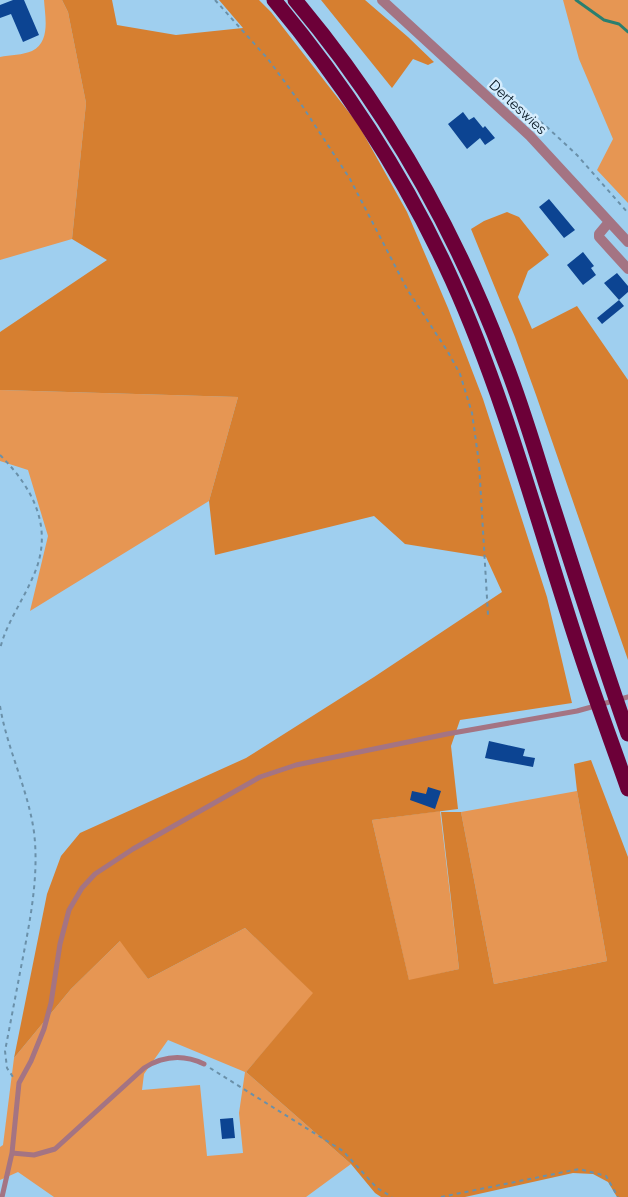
<svg xmlns="http://www.w3.org/2000/svg" width="628" height="1197" font-family="Raleway,sans-serif">
<style>
.green{fill:#e69653;fill-rule:evenodd}
.forest{fill:#d67f30}
.lines{fill:none;stroke-linecap:round;stroke-linejoin:round}
.stream{stroke:#2a7f6f;stroke-width:3}
.building{fill:#0c4492}
.path{stroke:#6a90a9;stroke-width:2;stroke-dasharray:4 4;stroke-linecap:butt}
.service{stroke:#a47483;stroke-width:5}
.minor{stroke:#a47483;stroke-width:10}
.motorway{stroke:#6c0038;stroke-width:15}
.labels{text-anchor:middle;stroke-width:5;stroke-linejoin:round;paint-order:stroke}
.street-label{font-size:14px;fill:#01111c;stroke:#d4ecfd}
</style>
<rect width="100%" height="100%" fill="#9fcfef"/>
<path class="green" d="M44,0H62L68,12L86,103L72,239L0,260V57C10,55 23,55 32,51C51,42 45,16 44,0Z
M563,0H628V203L597,170L613,139L579,59Z
M0,390L238,397L209,501L30,611L48,536L28,470L0,461Z
M577,791L607,961L494,984L461,812Z
M440,811L459,969L409,981L372,820Z
M245,928L314,993L246,1072L351,1164L306,1197H54L18,1172L0,1180V1147L3,1145L14,1058L71,989L121,940L148,979ZM168,1040L245,1072L239,1113L243,1153L207,1156L200,1085L142,1090L144,1074Z"/>
<path class="forest" d="M62,0H112L117,25L176,35L243,28L219,0H259L271,12L358,124L407,212L448,308L483,399L547,597L572,703L460,720L451,746L458,809L372,820L409,980L459,969L441,812H461L494,984L607,961L577,791L574,764L591,760L628,857V1197H617L608,1182L593,1174L573,1173L465,1197H381L375,1193L351,1164L246,1072L313,993L245,928L148,979L120,941L71,989L14,1058L47,894L61,856L80,833L246,758L374,677L502,592L486,557L405,544L374,516L215,555L209,501L238,397L0,390V332L107,260L72,239L86,103L68,12Z
M321,0H365L408,37L434,62L428,65L413,59L392,88Z
M507,212L519,217L549,255L528,271L518,297L532,329L577,306L628,380V660L536,395L515,337L471,229L484,221Z"/>
<g class="lines">
<path class="stream" d="M576,0L604,20L619,24L628,32"/>
</g>
<path class="building" d="M13,0H24L39,35L23,42L11,14L0,18V5Z
M463,112L469,120L474,117L483,128L485,126L495,138L485,145L480,138L467,149L448,124Z
M549,199L575,230L564,238L539,207Z
M583,252L594,266L591,268L596,275L583,285L567,265Z
M617,273L628,286V292L619,300L604,283Z
M619,300L624,306L602,324L597,318Z
M489,741L525,749L523,756L535,758L533,767L485,758Z
M428,787L441,791L435,809L410,800L412,791L426,794Z
M233,1118L235,1138L222,1139L220,1119Z"/>
<g class="lines">
<path class="path" d="M215,0L268,59L303,107L350,179L407,289L448,352L460,374L472,413L479,463L488,615
M504,98L507,94L548,128L577,155L628,213
M0,455C35,490 55,531 32,579C22,602 6,624 0,649
M0,706C7,749 28,789 34,832C39,873 31,916 23,957C17,988 11,1020 5,1051L7,1068L13,1077
M210,1068L343,1151L377,1188L392,1197
M441,1197L579,1169L606,1176L618,1197"/>
<path class="service" d="M12,1153L34,1155L55,1149L144,1068C163,1056 183,1054 204,1064
M2,1197L12,1153L19,1083L31,1061L44,1029L51,1003L60,944L69,910L82,888L95,874L133,849L260,777L296,765L447,734L577,711L628,697"/>
<path class="minor" d="M382,0L530,136L628,242
M609,222L599,234V237L628,269"/>
<path class="motorway" d="M274,0C345,85 406,179 452,280C506,400 539,528 580,652C595,698 612,743 628,789
M295,0C385,107 456,231 505,362C522,405 535,450 549,494C575,574 600,654 628,734"/>
</g>
<g class="labels">
<g class="street-label">
<text transform="translate(518 107) rotate(43)" y="5">Derteswies</text>
</g>
</g>
</svg>
